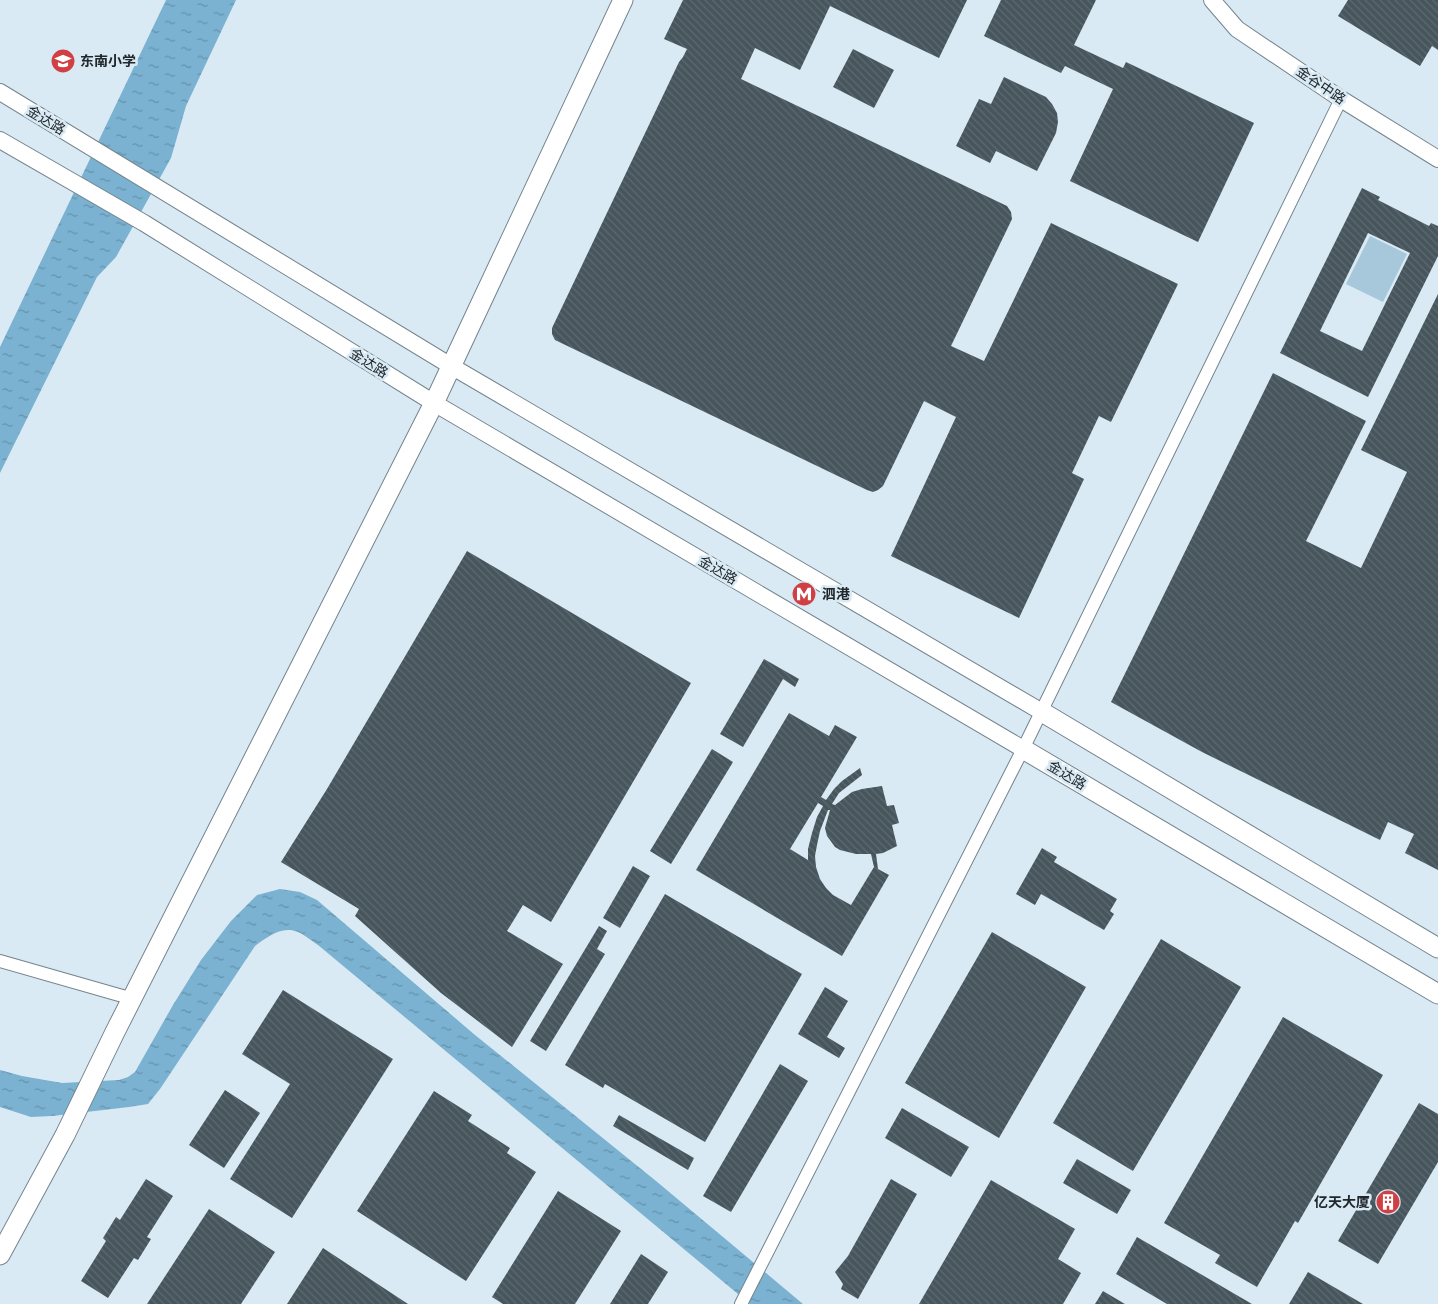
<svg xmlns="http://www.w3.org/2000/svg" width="1438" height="1304" font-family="'Nunito Sans','Noto Sans SC',sans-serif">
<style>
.garden{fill:#a7c8da}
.water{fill:url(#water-ripples)}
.building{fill:url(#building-back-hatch);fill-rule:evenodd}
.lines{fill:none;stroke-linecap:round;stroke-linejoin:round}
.minor-casing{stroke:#74848d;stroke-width:14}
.tertiary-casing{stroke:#74848d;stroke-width:18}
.secondary-casing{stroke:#74848d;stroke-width:21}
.minor{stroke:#fff;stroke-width:12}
.tertiary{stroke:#fff;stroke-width:16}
.secondary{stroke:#fff;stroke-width:19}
.labels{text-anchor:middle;stroke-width:5;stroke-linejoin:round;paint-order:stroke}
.poi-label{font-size:14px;font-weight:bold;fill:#21272b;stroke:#d9eaf4;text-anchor:start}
.street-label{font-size:14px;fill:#21272b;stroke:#d9eaf4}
</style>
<defs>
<pattern id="water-ripples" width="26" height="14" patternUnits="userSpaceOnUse" patternTransform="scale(1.25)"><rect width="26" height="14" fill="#7bb2d1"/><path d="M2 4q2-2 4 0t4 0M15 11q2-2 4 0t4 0" fill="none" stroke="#6491aa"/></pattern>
<pattern id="building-back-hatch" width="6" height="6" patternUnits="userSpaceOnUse" patternTransform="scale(1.25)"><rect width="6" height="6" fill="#47555d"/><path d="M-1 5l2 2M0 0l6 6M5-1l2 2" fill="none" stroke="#5e6a71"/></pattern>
</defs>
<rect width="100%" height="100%" fill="#d9eaf4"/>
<path class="garden" d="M1370,236L1407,254L1383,302L1346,284Z"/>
<path class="water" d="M166,0H236L186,106L171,158L116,257L97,277L0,473V347Z
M280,889L300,892L317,900L475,1035L656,1181L803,1304H750L318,945C312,941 305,935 298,932C282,925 267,937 255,946L160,1089L148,1104L129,1107L52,1116L31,1117L0,1107V1070L22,1076L62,1083L119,1080L128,1077L135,1072L173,1005L201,960L231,921L257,895Z"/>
<path class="building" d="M683,0H967L939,58L830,6L800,70L755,48L741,79L1007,206L1011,212L1012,219L951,346L984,361L1051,223L1178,284L1111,422L1099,416L1072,473L1084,479L1019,618L891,556L956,417L924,401L883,486L878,490L873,492L867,490L555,340L552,334V328L679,62L683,57L687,49L664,39Z
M1001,0H1096L1074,45L1123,68L1126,62L1254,123L1198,242L1070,181L1113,89L1065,66L1061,73L984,36Z
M1348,0H1438V50L1432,46L1420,66L1338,16Z
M853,49L894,70L874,108L833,87Z
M1004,77L1046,97L1052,104L1057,113L1058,122L1056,133L1037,171L996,151L990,163L956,146L979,99L991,104Z
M1362,188L1380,197L1378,200L1429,226L1431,223L1438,226V256L1368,397L1280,353ZM1368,233L1410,253L1362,351L1320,331Z
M1438,294V870L1405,853L1414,834L1388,822L1380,840L1202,752L1111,702L1273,373L1366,421L1306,541L1361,568L1407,472L1361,450Z
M467,551L691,683L551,922L523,905L507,931L563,964L512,1047L441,993L355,916L359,909L281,862L327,789Z
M764,659L799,679L795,687L783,679L743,747L720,734Z
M789,713L829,736L835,725L857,737L821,797L826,800L834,789L842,781L860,768L862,775L839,793L832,804L835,805L852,792L862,789L882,786L887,806L894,805L899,823L892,825L897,846L883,853L876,854L878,869L889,875L842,956L696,870ZM818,803L823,806L817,817L812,833L808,849V860L790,849ZM828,810H830L825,828L827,836L835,847L840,850L856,854H871L874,867L851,905L833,895L826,888L820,879L816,867L815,856L817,845L820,831Z
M712,749L733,762L671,864L650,851Z
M1042,848L1057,857L1054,862L1117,899L1110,911L1114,914L1104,930L1041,894L1035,905L1016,894Z
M633,866L650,876L620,928L603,918Z
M665,894L802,974L705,1142L605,1084L603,1088L565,1065Z
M599,926L607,931L597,949L605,954L546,1051L530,1041Z
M992,932L1086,987L999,1138L905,1083Z
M1161,939L1241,987L1133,1171L1053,1123Z
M825,987L848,1001L827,1037L845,1048L839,1058L798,1034Z
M283,990L393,1059L292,1218L230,1179L290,1084L242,1054Z
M1283,1017L1383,1075L1298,1223L1295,1221L1257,1287L1215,1263L1220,1255L1164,1223Z
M780,1064L808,1081L731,1212L703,1196Z
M225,1090L260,1113L224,1168L189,1145Z
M434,1091L472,1115L468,1121L510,1148L507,1153L536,1172L466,1281L357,1211Z
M1419,1103L1438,1114V1162L1378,1264L1338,1241Z
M902,1108L969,1147L951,1177L885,1138Z
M619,1115L694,1158L688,1170L613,1126Z
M1077,1159L1131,1190L1117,1214L1063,1183Z
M146,1179L173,1196L147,1237L151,1239L138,1260L134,1258L108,1298L81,1281L106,1241L103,1238L116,1217L120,1220Z
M891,1179L917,1194L858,1299L841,1289L843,1284L835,1272L848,1256Z
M991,1180L1075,1229L1058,1259L1081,1273L1063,1304H919Z
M558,1191L621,1231L575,1304H503L492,1297Z
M209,1209L275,1252L241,1304H147Z
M1137,1237L1252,1304H1167L1116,1274Z
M323,1248L408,1304H287Z
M641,1254L668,1272L648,1304H610Z
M1308,1272L1363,1304H1289Z
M1103,1291L1125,1304H1095Z"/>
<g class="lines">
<defs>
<path id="minor" d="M0,961L133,999
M741,1304L1023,749L1341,99"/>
<path id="tertiary" d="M1212,0L1237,29L1341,99L1438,159
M0,92L451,366L1042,712
M0,140L144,223L434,403L1023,749"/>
<path id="secondary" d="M1042,712L1438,948
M1023,749L1438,994
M0,1255L65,1135L115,1032L434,403L623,0"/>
</defs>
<use href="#minor" class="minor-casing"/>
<use href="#tertiary" class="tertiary-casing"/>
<use href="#secondary" class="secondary-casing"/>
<use href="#minor" class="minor"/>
<use href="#tertiary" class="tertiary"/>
<use href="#secondary" class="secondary"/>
</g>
<defs>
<symbol id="school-disc" viewBox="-11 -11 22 22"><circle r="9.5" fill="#cf3f44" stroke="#d9eaf4"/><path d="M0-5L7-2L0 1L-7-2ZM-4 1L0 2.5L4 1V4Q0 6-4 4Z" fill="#fff"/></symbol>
<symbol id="metro-disc" viewBox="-11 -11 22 22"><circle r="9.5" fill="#cf3f44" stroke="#d9eaf4"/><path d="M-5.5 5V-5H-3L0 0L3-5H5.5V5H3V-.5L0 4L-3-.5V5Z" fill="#fff"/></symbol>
<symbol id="building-disc" viewBox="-11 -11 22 22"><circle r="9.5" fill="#cf3f44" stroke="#d9eaf4"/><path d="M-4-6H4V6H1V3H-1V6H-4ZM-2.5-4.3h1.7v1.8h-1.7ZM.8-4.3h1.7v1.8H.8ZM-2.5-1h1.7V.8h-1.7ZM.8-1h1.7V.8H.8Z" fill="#fff"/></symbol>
</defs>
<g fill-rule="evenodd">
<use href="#school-disc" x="49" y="47" width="28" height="28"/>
<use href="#metro-disc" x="790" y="580" width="28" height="28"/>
<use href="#building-disc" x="1374" y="1188" width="28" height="28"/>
</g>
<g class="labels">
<g class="poi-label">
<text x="80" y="66">东南小学</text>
<text x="822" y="599">泗港</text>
<text x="1370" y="1207" text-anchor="end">亿天大厦</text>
</g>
<g class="street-label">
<text transform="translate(1321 85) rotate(34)" y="5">金谷中路</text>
<text transform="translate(46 120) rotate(31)" y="5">金达路</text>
<text transform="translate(369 363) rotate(32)" y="5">金达路</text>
<text transform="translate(718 570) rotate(30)" y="5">金达路</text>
<text transform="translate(1067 775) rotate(31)" y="5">金达路</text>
</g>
</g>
</svg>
